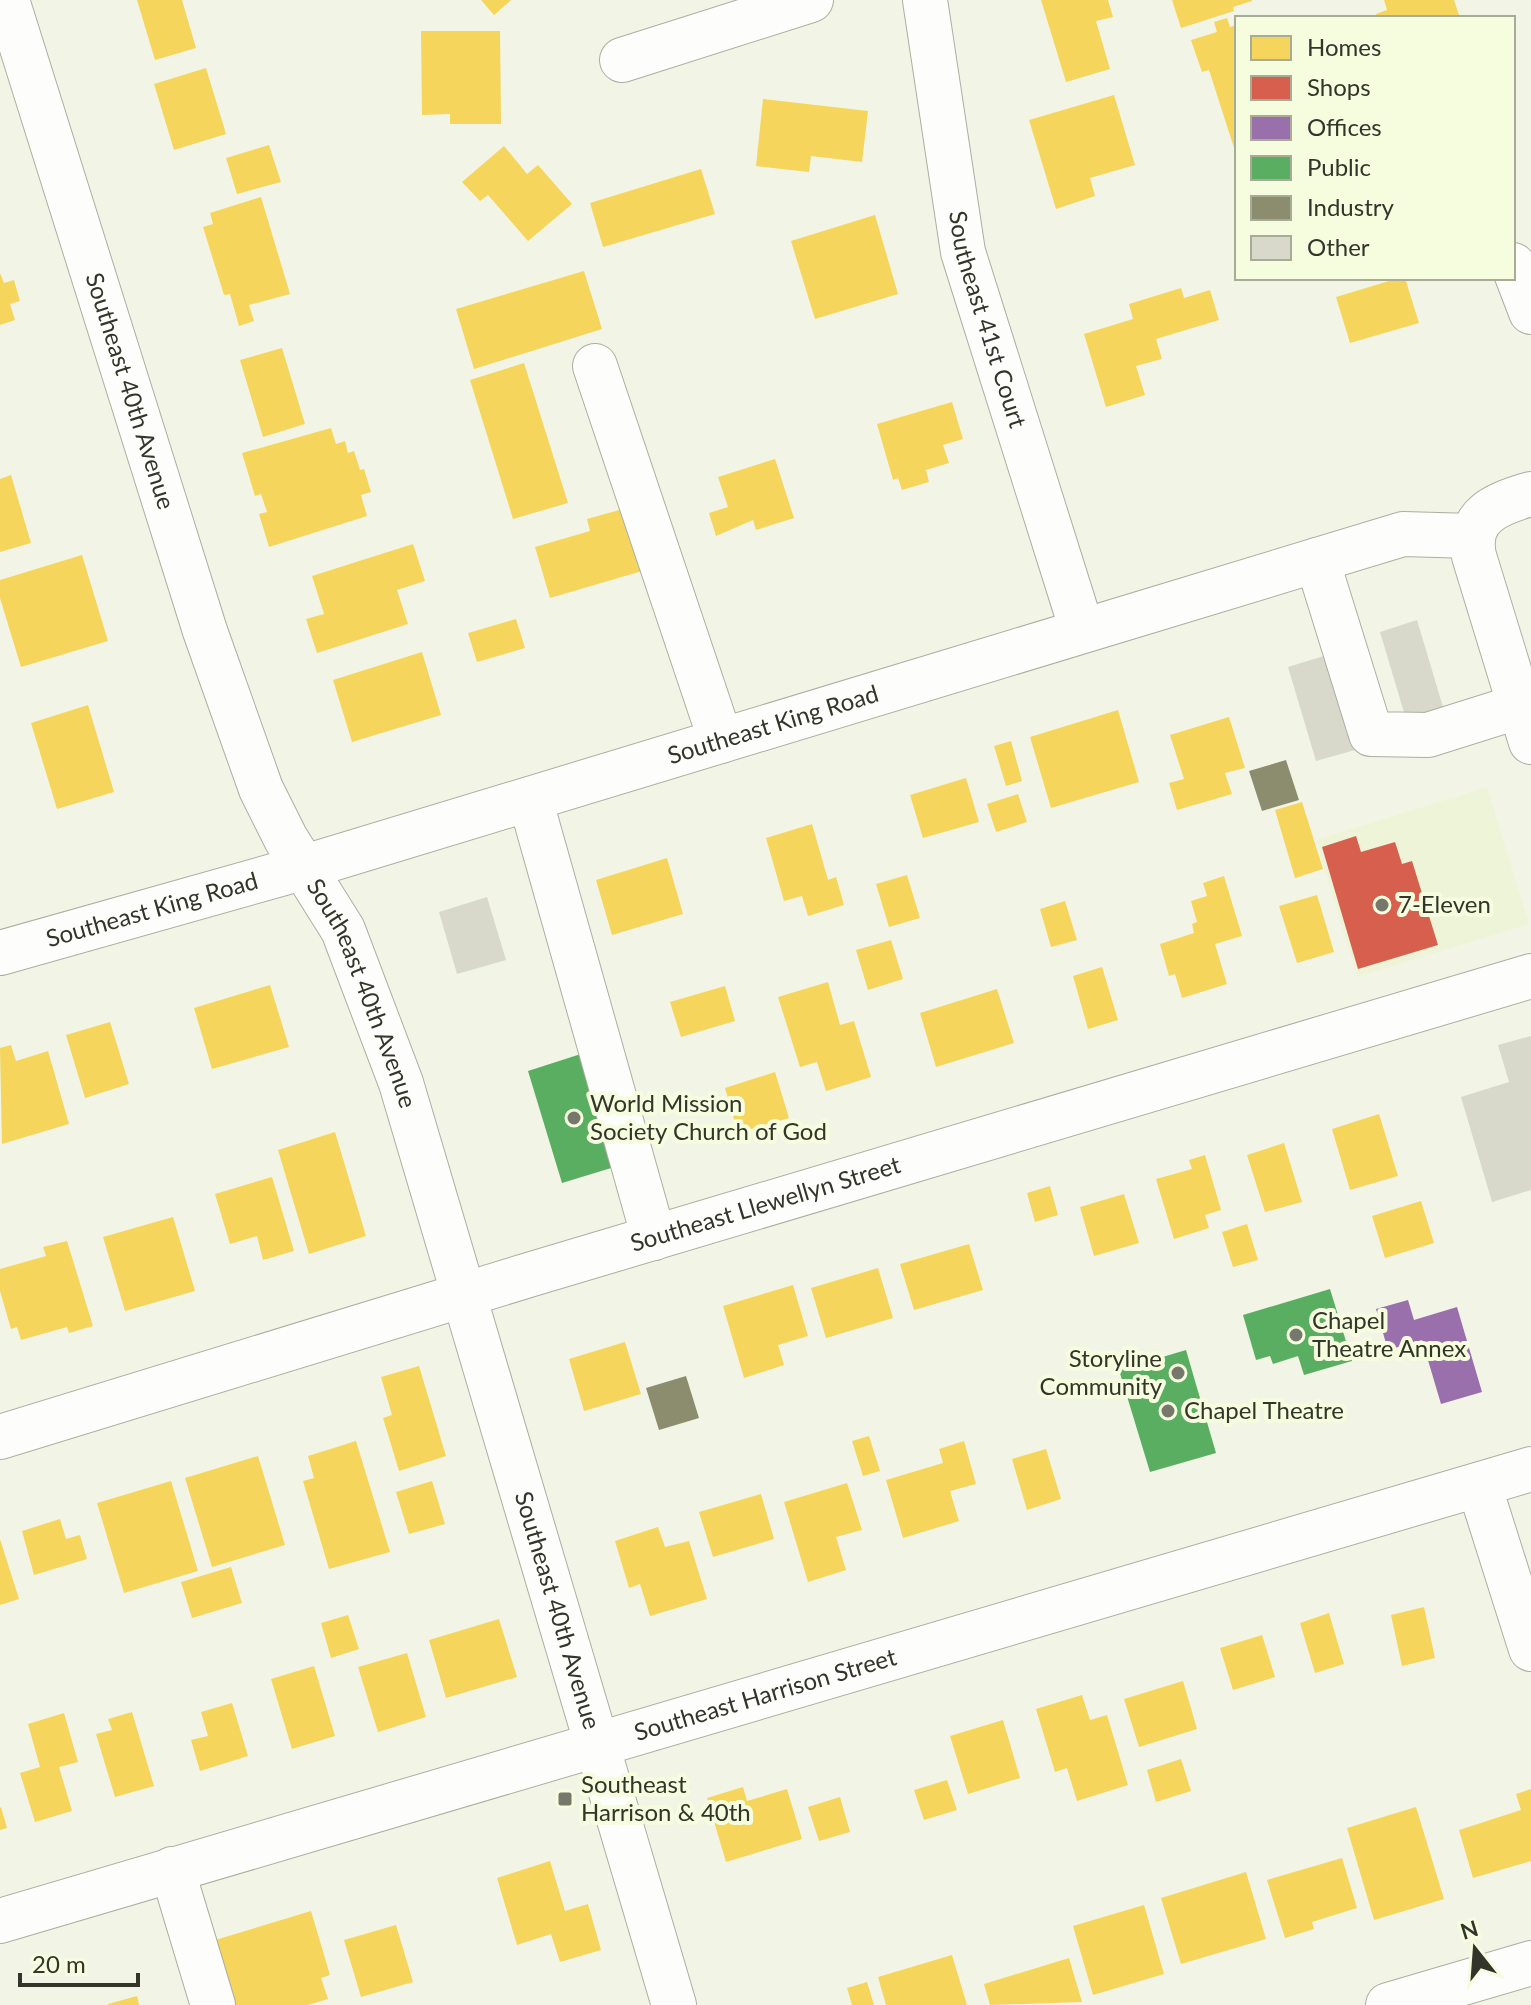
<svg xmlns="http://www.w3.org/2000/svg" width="1531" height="2005" font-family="Lato,sans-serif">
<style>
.built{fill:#eef4d8}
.homes{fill:#f6d55c}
.shops{fill:#d6604d}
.offices{fill:#9970ab}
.public{fill:#5aae61}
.industry{fill:#8c8c6e}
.building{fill:#d8d8cb}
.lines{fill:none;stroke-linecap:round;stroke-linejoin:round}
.minor-casing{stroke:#acaea2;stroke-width:46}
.major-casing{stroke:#acaea2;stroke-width:46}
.minor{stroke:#fdfefb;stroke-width:44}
.major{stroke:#fdfefb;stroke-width:44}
.poi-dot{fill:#76786b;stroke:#f6fcde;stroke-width:3}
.labels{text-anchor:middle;stroke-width:8;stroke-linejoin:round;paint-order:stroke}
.street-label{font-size:24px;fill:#33352a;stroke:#f6fcde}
.poi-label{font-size:24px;fill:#33352a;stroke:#f6fcde;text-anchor:start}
</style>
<rect width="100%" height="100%" fill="#f2f5e5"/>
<path class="built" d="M1487,787L1529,924L1357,977L1316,840Z"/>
<path class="homes" d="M137,0H182L196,48L155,60Z
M481,0H511L494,15Z
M1041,0H1108L1113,17L1096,21L1110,69L1066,82Z
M1172,0H1252V1L1233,7L1234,11L1181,28Z
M1384,0H1454L1460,18H1377L1376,14L1387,10Z
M1227,18L1230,27L1237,25L1236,154L1209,70L1202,72L1191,40L1217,32L1214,22Z
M421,31H500L501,124H450V114L422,115Z
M206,68L226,134L174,150L154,84Z
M1114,95L1135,165L1090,178L1095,196L1056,209L1029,120Z
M763,99L868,111L862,162L811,156L809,172L756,166Z
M269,145L281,182L237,194L226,158Z
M504,146L527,174L538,165L572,204L528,241L488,195L480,201L462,182Z
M701,169L715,214L603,247L590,203Z
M261,197L290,294L249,305L254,321L239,326L230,294L224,295L203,227L213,224L210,213Z
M875,215L898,294L815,319L791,241Z
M584,271L602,329L474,369L456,309Z
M0,273L4,283L14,280L20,301L10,304L15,320L0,325Z
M1399,278H1405L1419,323L1350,343L1336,297Z
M1181,288L1184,298L1210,290L1219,320L1156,339L1162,359L1136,366L1145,395L1106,407L1084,334L1133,319L1129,304Z
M282,348L305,424L263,437L240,360Z
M524,363L568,503L513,519L470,380Z
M952,402L963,439L943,445L949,463L926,470L929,482L902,490L898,478L893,480L877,424Z
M331,428L336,444L345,441L348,453L354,451L360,470L364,469L371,492L361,495L367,516L269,547L259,514L267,512L261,494L255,496L242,453Z
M775,459L794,518L756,530L753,520L716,536L709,513L728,507L718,477Z
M11,475L31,543L0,552V479Z
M630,507L649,569L550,598L535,547L590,531L587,519Z
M413,544L425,581L397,590L408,624L317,653L306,619L324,614L312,576Z
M82,555L108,641L21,667L0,598V580Z
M516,619L525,648L477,662L468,633Z
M422,652L441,715L352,742L333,680Z
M88,705L114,792L57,809L31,723Z
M1118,710L1139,782L1051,808L1030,737Z
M1229,717L1245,768L1225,773L1232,794L1177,810L1169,783L1184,779L1170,735Z
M1011,741L1022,781L1006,786L994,746Z
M966,778L979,822L923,838L910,795Z
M1018,794L1027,822L996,832L987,804Z
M1302,802L1323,869L1295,878L1275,810Z
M812,824L828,880L836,877L844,905L808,916L802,896L784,901L766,838Z
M667,858L683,914L612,935L596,880Z
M907,875L920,918L889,927L876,884Z
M1224,876L1242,936L1215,944L1227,984L1182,998L1175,974L1169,976L1160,944L1194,933L1192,924L1197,922L1191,901L1207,896L1203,883Z
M1317,895L1334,952L1297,963L1279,906Z
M1065,901L1077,940L1051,947L1040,909Z
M891,940L903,979L868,990L856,950Z
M1102,967L1118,1020L1088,1029L1073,976Z
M828,982L840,1025L854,1021L871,1077L826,1091L817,1062L800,1067L778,997Z
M270,985L289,1047L212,1069L194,1008Z
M725,986L735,1021L681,1037L670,1002Z
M997,989L1014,1043L936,1067L920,1013Z
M110,1022L129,1084L85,1098L66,1035Z
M11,1045L16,1061L48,1051L69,1124L2,1144L0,1048Z
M775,1072L789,1118L738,1133L725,1088Z
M1379,1114L1398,1176L1350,1190L1332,1129Z
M335,1132L366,1236L309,1254L278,1150Z
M1284,1143L1302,1202L1265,1212L1247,1155Z
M1205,1155L1221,1210L1205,1215L1209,1228L1174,1239L1156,1179L1192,1169L1189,1160Z
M272,1177L294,1251L263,1260L257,1236L230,1244L215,1194Z
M1050,1186L1058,1215L1035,1222L1027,1193Z
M1124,1194L1139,1243L1094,1256L1080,1207Z
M1421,1201L1434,1243L1385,1258L1372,1216Z
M173,1217L195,1291L125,1311L103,1237Z
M1247,1224L1258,1260L1233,1267L1222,1232Z
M67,1241L93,1326L69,1333L67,1327L21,1340L17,1327L11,1329L0,1291V1269L46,1256L43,1247Z
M969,1244L983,1290L914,1310L900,1264Z
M878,1268L893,1318L826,1338L811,1288Z
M793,1285L808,1336L778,1345L784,1365L744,1378L723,1306Z
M625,1342L641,1394L584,1411L569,1359Z
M419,1366L446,1456L399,1471L383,1418L392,1415L381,1377Z
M869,1436L880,1471L863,1476L852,1441Z
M356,1441L390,1552L329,1569L303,1481L314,1478L308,1456Z
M964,1441L976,1484L950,1491L959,1521L903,1538L886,1480L943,1463L939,1449Z
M1046,1449L1061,1499L1027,1510L1012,1459Z
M258,1456L285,1545L212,1567L185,1478Z
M171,1481L198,1571L124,1593L97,1503Z
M432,1481L445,1524L409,1534L396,1492Z
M847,1483L862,1530L836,1537L846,1570L808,1582L784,1502Z
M761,1494L774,1539L713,1557L699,1512Z
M60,1519L66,1539L80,1535L87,1559L34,1575L22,1531Z
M658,1527L665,1547L689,1541L707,1599L650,1616L640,1584L629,1588L615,1541Z
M0,1539L19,1599L0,1605Z
M231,1567L242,1603L192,1618L181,1582Z
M1424,1607L1435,1658L1402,1666L1391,1615Z
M1329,1613L1344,1664L1315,1673L1300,1623Z
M348,1615L359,1649L331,1658L321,1623Z
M499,1619L517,1677L446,1698L429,1640Z
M1262,1635L1275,1677L1233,1690L1220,1648Z
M407,1653L426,1717L378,1732L358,1667Z
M314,1666L335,1736L292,1749L271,1679Z
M1183,1681L1197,1729L1139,1747L1124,1699Z
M1082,1695L1090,1720L1107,1715L1128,1785L1077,1801L1067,1768L1055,1772L1036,1709Z
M232,1703L248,1756L200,1771L191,1740L208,1736L201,1712Z
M132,1712L154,1786L115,1797L96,1734L112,1730L108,1719Z
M64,1713L78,1762L59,1767L72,1811L35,1822L20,1773L40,1767L28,1724Z
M1003,1720L1020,1778L968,1794L950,1736Z
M1181,1759L1191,1791L1156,1802L1147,1770Z
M947,1780L957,1810L924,1820L914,1790Z
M743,1787L747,1801L787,1789L802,1839L726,1862L707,1798Z
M1531,1789V1861L1473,1878L1459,1830L1521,1810L1516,1794Z
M840,1797L850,1832L819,1841L808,1807Z
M1,1807L7,1828L0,1830V1808Z
M1416,1807L1444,1899L1374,1920L1347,1828Z
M1342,1858L1357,1908L1312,1922L1314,1929L1285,1938L1267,1880Z
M550,1861L565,1911L588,1904L601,1950L560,1962L551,1934L517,1945L497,1878Z
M1246,1872L1266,1939L1181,1964L1161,1898Z
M1144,1905L1164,1974L1093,1995L1073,1926Z
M311,1911L330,1975L321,1978L328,1999L308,2005H232L212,1941Z
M396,1925L413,1982L361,1997L344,1940Z
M952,1955L967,2005H886L878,1977Z
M1069,1958L1082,2002L990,2005L984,1984Z
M867,1982L874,2005H852L847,1988Z
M137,1996L139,2005H108V2004Z"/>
<path class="shops" d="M1356,836L1361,852L1395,842L1402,864L1412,861L1438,945L1358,969L1322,847Z"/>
<path class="offices" d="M1408,1300L1414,1320L1457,1307L1482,1392L1441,1404L1422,1340L1388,1350L1376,1309Z"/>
<path class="public" d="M587,1052L621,1165L562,1183L528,1071Z
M1330,1289L1352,1361L1304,1375L1298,1356L1273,1364L1270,1356L1256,1360L1243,1315Z
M1186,1350L1216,1453L1150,1472L1119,1370Z"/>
<path class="industry" d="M1286,760L1299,800L1262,811L1249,771Z
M686,1376L699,1418L659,1430L646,1388Z"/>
<path class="building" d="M1417,620L1443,707L1406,719L1380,632Z
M1327,655L1355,750L1316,761L1288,667Z
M487,897L506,960L457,974L439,912Z
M1531,1036V1190L1492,1202L1461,1097L1509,1082L1498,1045Z"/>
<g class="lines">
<defs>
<g id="minor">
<path id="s1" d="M7,0L205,631L261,789L286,839L343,930L401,1083L674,2005"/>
<path id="s2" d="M925,0L963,252L1082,630"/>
<path d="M622,60L811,0"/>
<path d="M1513,265L1531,312"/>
<path d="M595,366L721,741"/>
<path d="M1317,560L1371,734L1428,735L1520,706"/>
<path d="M530,799L654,1238"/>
<path id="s3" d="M0,953L305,867L1403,534L1472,536"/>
<path id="s4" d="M0,1437L532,1274L1531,976"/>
<path d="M1479,1485L1531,1649"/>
<path d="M172,1869L213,2005"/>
<path d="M1388,2005L1531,1963"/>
</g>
<g id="major">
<path d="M1531,494C1498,503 1466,515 1474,556L1531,742"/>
<path id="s5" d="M0,1921L1531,1469"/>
</g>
</defs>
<use href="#minor" class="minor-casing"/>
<use href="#major" class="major-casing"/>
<use href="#minor" class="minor"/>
<use href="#major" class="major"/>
</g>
<g class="poi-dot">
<circle cx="1382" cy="905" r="8"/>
<circle cx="574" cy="1118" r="8"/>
<circle cx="1296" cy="1335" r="8"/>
<circle cx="1178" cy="1373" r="8"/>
<circle cx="1168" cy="1411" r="8"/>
<rect x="557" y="1791" width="16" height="16" rx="4"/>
</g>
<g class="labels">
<g class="street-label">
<text dy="8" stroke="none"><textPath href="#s2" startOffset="326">Southeast 41st Court</textPath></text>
<text dy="8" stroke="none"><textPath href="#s1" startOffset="410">Southeast 40th Avenue</textPath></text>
<text dy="8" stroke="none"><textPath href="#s3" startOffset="806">Southeast King Road</textPath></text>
<text dy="8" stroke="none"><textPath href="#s3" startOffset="158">Southeast King Road</textPath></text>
<text dy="8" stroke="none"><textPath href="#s1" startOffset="1058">Southeast 40th Avenue</textPath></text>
<text dy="8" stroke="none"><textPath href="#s4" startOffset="800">Southeast Llewellyn Street</textPath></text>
<text dy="8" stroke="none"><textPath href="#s1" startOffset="1706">Southeast 40th Avenue</textPath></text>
<text dy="8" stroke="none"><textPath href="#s5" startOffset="798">Southeast Harrison Street</textPath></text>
</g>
<g class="poi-label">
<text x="1398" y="913">7-Eleven</text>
<text x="590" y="1112">World Mission<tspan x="590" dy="28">Society Church of God</tspan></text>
<text x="1312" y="1329">Chapel<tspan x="1312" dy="28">Theatre Annex</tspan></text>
<text x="1162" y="1367" text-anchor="end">Storyline<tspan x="1162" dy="28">Community</tspan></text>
<text x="1184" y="1419">Chapel Theatre</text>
<text x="581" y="1793">Southeast<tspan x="581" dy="28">Harrison &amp; 40th</tspan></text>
</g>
</g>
<rect x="1235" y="16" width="280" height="264" fill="#f6fcde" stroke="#a8ac96" stroke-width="2"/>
<rect x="1251" y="36" width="40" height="24" fill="#f6d55c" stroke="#a8ac96" stroke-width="2"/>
<text x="1307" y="56" font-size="24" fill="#33352a">Homes</text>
<rect x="1251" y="76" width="40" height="24" fill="#d6604d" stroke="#a8ac96" stroke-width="2"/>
<text x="1307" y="96" font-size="24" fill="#33352a">Shops</text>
<rect x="1251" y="116" width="40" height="24" fill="#9970ab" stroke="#a8ac96" stroke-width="2"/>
<text x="1307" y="136" font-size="24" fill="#33352a">Offices</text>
<rect x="1251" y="156" width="40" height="24" fill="#5aae61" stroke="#a8ac96" stroke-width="2"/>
<text x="1307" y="176" font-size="24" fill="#33352a">Public</text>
<rect x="1251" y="196" width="40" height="24" fill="#8c8c6e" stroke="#a8ac96" stroke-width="2"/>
<text x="1307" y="216" font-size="24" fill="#33352a">Industry</text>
<rect x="1251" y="236" width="40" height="24" fill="#d8d8cb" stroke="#a8ac96" stroke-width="2"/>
<text x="1307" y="256" font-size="24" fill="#33352a">Other</text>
<g transform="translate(1475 1949) rotate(343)" stroke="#f6fcde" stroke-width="6" paint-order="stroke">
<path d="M0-6L14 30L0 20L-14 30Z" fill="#33352a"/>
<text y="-12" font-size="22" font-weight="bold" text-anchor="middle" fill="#33352a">N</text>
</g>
<path d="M20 1973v12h118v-12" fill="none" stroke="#33352a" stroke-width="4"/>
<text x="32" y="1973" font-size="24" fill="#33352a" stroke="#f6fcde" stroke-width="6" paint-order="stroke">20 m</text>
</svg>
